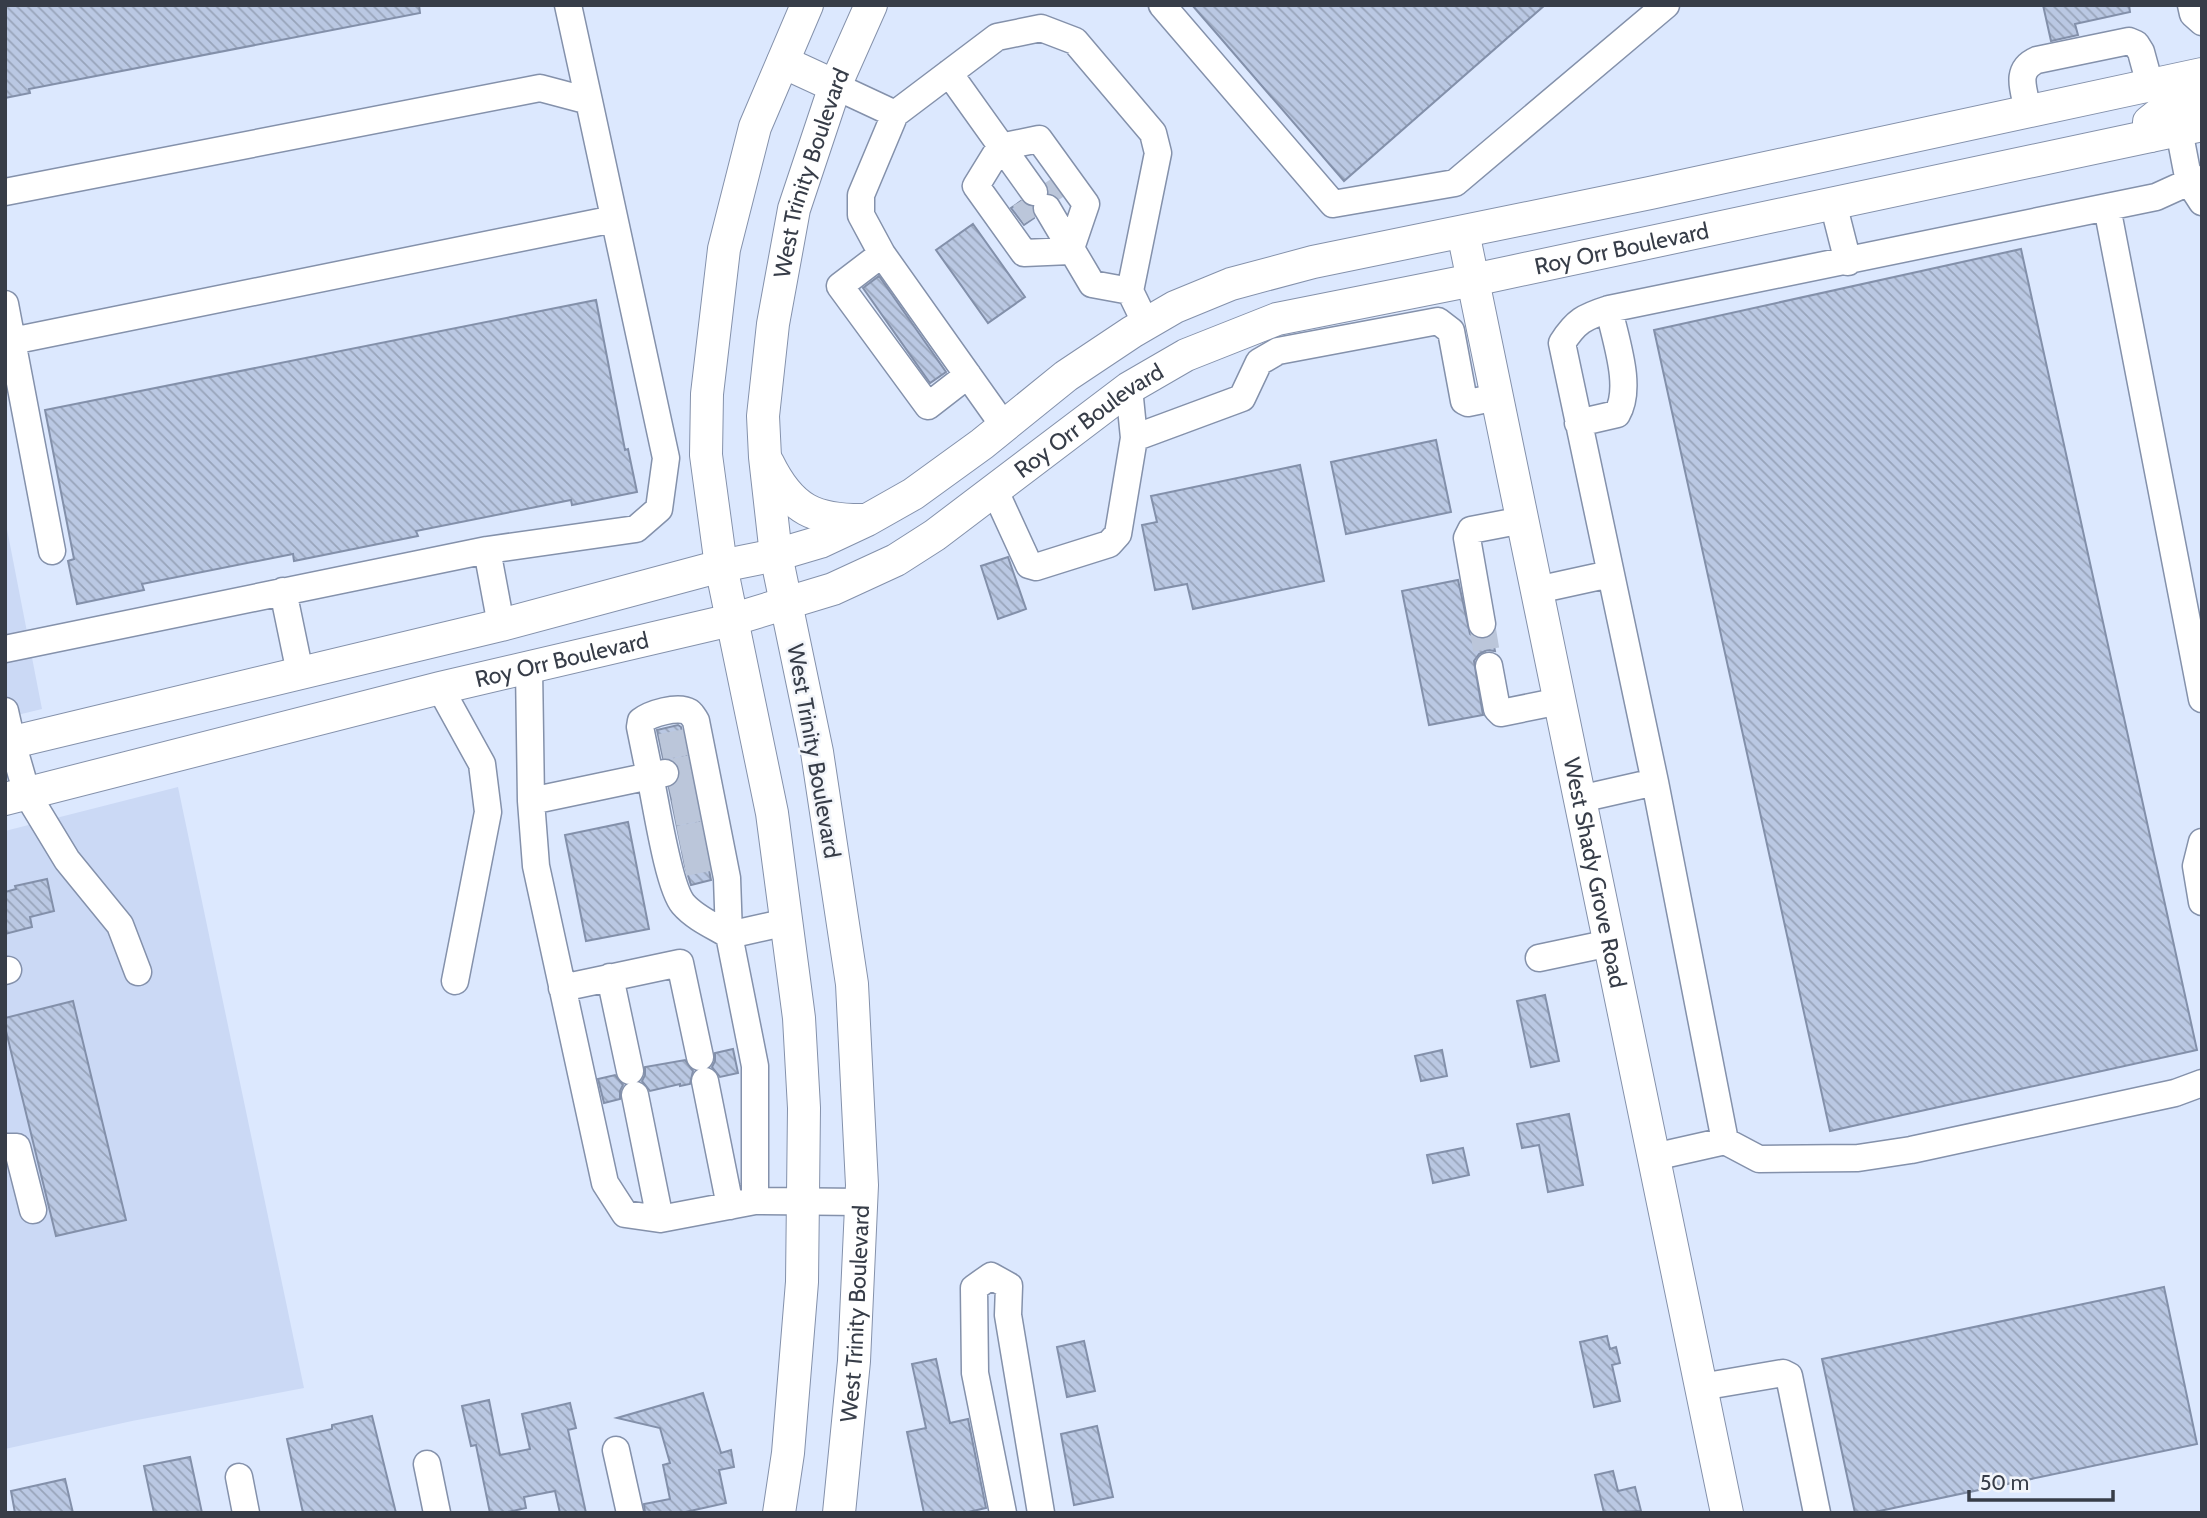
<svg xmlns="http://www.w3.org/2000/svg" width="2207" height="1518" font-family="Cabin,sans-serif">
<style>
.built{fill:#cbd9f5}
.building{fill:url(#building-back-hatch);stroke:#8390aa;stroke-width:2}
.lines{fill:none;stroke-linecap:round;stroke-linejoin:round}
.minor-tunnel{stroke:#bbc6da;stroke-width:26;stroke-dasharray:26 13;stroke-linecap:butt}
.minor-casing{stroke:#8491ab;stroke-width:29}
.major-casing{stroke:#8491ab;stroke-width:34}
.minor{stroke:#fff;stroke-width:26}
.major{stroke:#fff;stroke-width:32}
.labels{text-anchor:middle;stroke-width:5;stroke-linejoin:round;paint-order:stroke}
.street-label{font-size:23px;fill:#373d48;stroke:#f2f5fa}
</style>
<defs>
<pattern id="building-back-hatch" width="6" height="6" patternUnits="userSpaceOnUse" patternTransform="scale(1.75)"><rect width="6" height="6" fill="#bac8e3"/><path d="M-1 5l2 2M0 0l6 6M5-1l2 2" fill="none" stroke="#98a4ba"/></pattern>
</defs>
<rect width="100%" height="100%" fill="#dce8fe"/>
<path class="built" d="M5,519L42,709L5,718Z
M178,787L304,1388L132,1421L5,1449V831Z"/>
<path class="building" d="M5,5H419L420,13L29,89L30,93L5,98Z
M1192,5H1545L1344,181Z
M2043,5H2129L2130,12L2075,24L2078,35L2051,41Z
M1021,201L1031,207L1034,218L1024,225L1011,208Z
M973,224L1025,297L988,323L936,250Z
M2021,249L2197,1050L1830,1131L1654,330Z
M879,276L946,372L930,383L863,288Z
M596,300L625,450L628,449L637,492L572,505L571,500L416,531L418,536L294,561L293,554L142,584L144,590L77,604L68,561L74,559L45,410Z
M1436,440L1451,512L1346,534L1331,462Z
M1300,465L1324,581L1193,609L1187,584L1155,590L1142,525L1157,522L1151,496Z
M1008,557L1026,609L998,619L981,566Z
M1458,580L1470,634L1477,639H1485L1492,636L1495,651L1487,650L1479,654L1474,661L1483,715L1429,725L1402,591Z
M678,725L681,727L711,880L691,885L685,866L669,788L680,779V769L676,762L663,758L657,730Z
M628,822L649,929L586,941L565,835Z
M47,879L54,911L30,917L32,927L5,934V892L16,889L15,886Z
M1545,995L1559,1061L1531,1067L1517,1001Z
M73,1001L126,1220L56,1236L5,1027V1018Z
M733,1049L738,1073L720,1077L712,1067L715,1061V1053Z
M1442,1050L1447,1076L1421,1081L1415,1056Z
M685,1060L693,1071L690,1084L680,1086V1084L650,1091L642,1081L645,1075V1067Z
M615,1075L623,1085L620,1091V1099L604,1103L598,1079Z
M1569,1114L1583,1185L1548,1192L1539,1145L1522,1148L1517,1124Z
M1463,1148L1469,1175L1433,1183L1427,1155Z
M2164,1287L2197,1444L1870,1513H1855L1822,1359Z
M1607,1336L1610,1349L1616,1347L1620,1363L1612,1365L1620,1401L1594,1407L1580,1342Z
M1084,1341L1095,1391L1067,1397L1057,1347Z
M936,1359L950,1423L968,1419L986,1508L964,1513H924L907,1432L926,1428L912,1364Z
M703,1393L721,1453L731,1450L734,1467L719,1470L726,1503L681,1513H645L644,1504L670,1499L663,1465L670,1463L660,1428L617,1418Z
M489,1400L500,1455L530,1449L522,1414L570,1403L576,1428L568,1430L586,1513H560L555,1491L524,1497L526,1508L503,1513H490L476,1445L471,1446L462,1406Z
M372,1416L396,1513H303L287,1439L332,1429V1425Z
M1097,1426L1113,1497L1074,1505L1061,1434Z
M190,1457L202,1513H154L144,1466Z
M1613,1471L1618,1491L1635,1487L1641,1511L1604,1513L1595,1475Z
M65,1479L73,1513H15L11,1491Z"/>
<g class="lines">
<path class="minor-tunnel" d="M1048,181L1060,199
M1024,199L1035,217
M1482,624L1489,666
M661,747L686,742
M666,773L691,768
M670,792L695,786
M674,813L700,808
M679,839L704,834
M684,863L710,858"/>
<defs>
<path id="minor" d="M568,5L589,101
M1162,5L1333,204L1455,183L1666,5
M2191,5L2193,14L2202,22
M949,73L1034,192
M835,86L895,114
M2028,110C2024,90 2014,70 2037,60L2129,41L2136,44L2141,52L2150,85
M2179,130L2189,182L2202,202
M1039,139L1086,204L1070,251L1024,253L976,186L1000,147Z
M5,192L540,88L589,101L666,458L659,509L636,529L487,550L501,625
M1833,203L1848,262
M2107,207L2202,699
M1047,208L1092,284L1130,291
M882,254L840,286L928,406L968,375
M5,304L52,551
M12,341L614,219
M1578,423L1617,414C1633,387 1615,339 1609,309
M1004,426L882,254L861,215V195L895,114L997,37L1041,28L1075,41L1153,133L1158,153L1130,291L1146,324
M1134,438L1242,398L1259,362L1278,351L1438,321L1451,331L1464,401L1468,403L1497,397
M995,491L1029,565L1036,567L1109,544L1118,534L1134,438L1129,388
M1537,590L1610,574
M283,591L300,673
M1482,624L1467,538L1471,530L1523,520
M5,649L487,550
M1489,666L1497,709L1501,713L1560,701
M529,668L531,801L650,776C656,803 668,886 683,904C695,918 714,926 729,935
M440,688L482,764L488,812L455,981
M5,711L12,742L27,794L67,860L120,925L138,972
M665,773L650,776L640,727L641,721C650,714 678,705 689,712C691,713 695,719 696,721L727,878L729,935
M1580,799L1655,782
M531,801L536,866L605,1183L625,1214L660,1219L755,1201
M2202,842L2196,866L2202,902
M787,922L729,935L755,1066V1201L862,1202
M1539,958L1610,943
M5,971L8,970
M610,977L630,1071
M562,988L680,963L700,1057
M705,1081L730,1206
M635,1095L660,1219
M1725,1141L1655,782L1562,343C1576,321 1584,317 1609,309L2156,197L2189,182L2202,179
M5,1147H17L33,1210
M1654,1157L1725,1141L1759,1159L1858,1158L1911,1150L2175,1093L2202,1083
M1701,1387L1783,1373L1789,1376L1817,1513
M616,1450L630,1513
M427,1464L437,1513
M239,1477L246,1513
M1003,1513L975,1373L974,1288L991,1276L1009,1286L1008,1315L1041,1513"/>
<g id="major">
<path d="M783,62L835,86"/>
<path d="M2150,136L2149,122L2164,110L2202,95"/>
<path id="s1" d="M1463,232L1727,1513"/>
<path d="M768,463C791,510 815,521 866,520"/>
<path d="M5,744L501,625L721,566L776,555L820,542L867,520L913,494L982,444L1066,376L1132,332L1175,307L1231,284L1313,262L1650,193L2202,74"/>
<path id="s2" d="M5,799L440,688L731,620L833,589L896,560L935,535L1129,388L1186,355L1277,319L1473,280L2202,125"/>
<path d="M779,1513L788,1453L802,1282L804,1108L799,1018L772,813L721,566L706,455L707,394L724,249L755,127L807,5"/>
<path id="s3" d="M839,1513L854,1361L862,1185L852,984L817,752L776,555L765,457L763,416L773,324L794,209L835,86L871,5"/>
</g>
</defs>
<use href="#minor" class="minor-casing"/>
<use href="#major" class="major-casing"/>
<use href="#minor" class="minor"/>
<use href="#major" class="major"/>
</g>
<g class="labels">
<g class="street-label">
<text dy="8" stroke="none"><textPath href="#s3" startOffset="1354">West Trinity Boulevard</textPath></text>
<text dy="8" stroke="none"><textPath href="#s2" startOffset="1729">Roy Orr Boulevard</textPath></text>
<text dy="8" stroke="none"><textPath href="#s2" startOffset="1162">Roy Orr Boulevard</textPath></text>
<text dy="8" stroke="none"><textPath href="#s2" startOffset="574">Roy Orr Boulevard</textPath></text>
<text transform="translate(814 751) rotate(80)" y="8">West Trinity Boulevard</text>
<text dy="8" stroke="none"><textPath href="#s1" startOffset="654">West Shady Grove Road</textPath></text>
<text dy="8" stroke="none"><textPath href="#s3" startOffset="200">West Trinity Boulevard</textPath></text>
</g>
</g>
<rect width="2207" height="1518" fill="none" stroke="#373d48" stroke-width="14"/>
<path d="M1969 1490v10h144v-10" fill="none" stroke="#373d48" stroke-width="3.5"/>
<text x="1980" y="1490" font-size="21" fill="#373d48" stroke="#f2f5fa" stroke-width="5" paint-order="stroke">50 m</text>
</svg>
